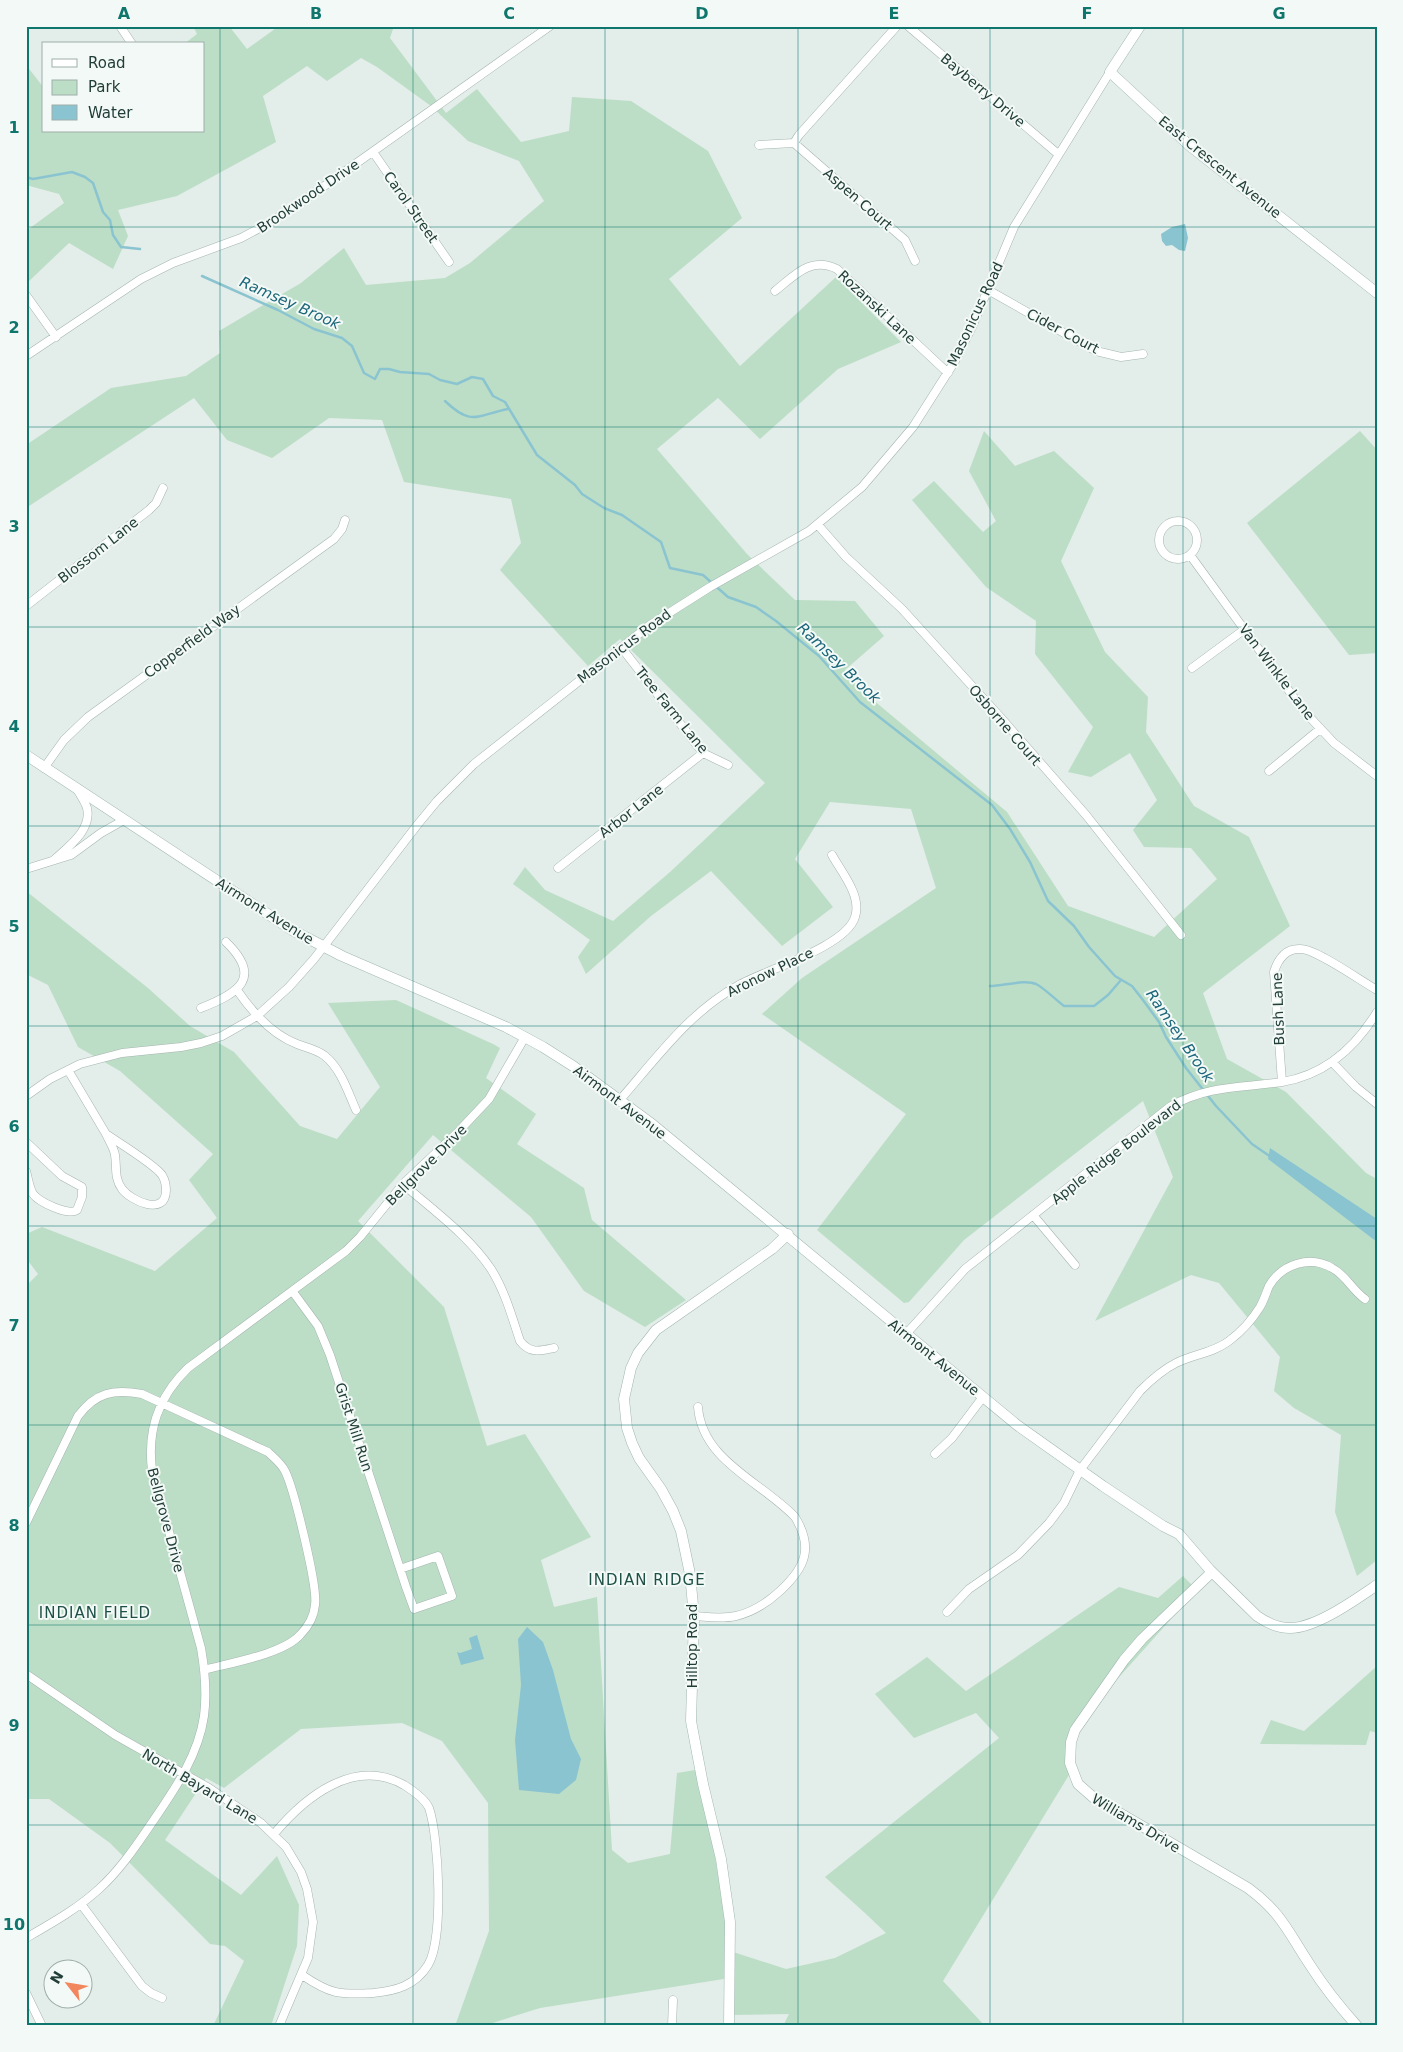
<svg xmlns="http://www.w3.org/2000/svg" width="1403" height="2052" font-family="'DejaVu Sans',sans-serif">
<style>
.green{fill:#bcdec6}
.water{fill:#8bc4d1}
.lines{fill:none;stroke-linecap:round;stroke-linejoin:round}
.stream{stroke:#8bc4d1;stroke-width:2.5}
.street-casing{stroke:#a5b5b0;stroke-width:9}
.secondary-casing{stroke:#a1b8b1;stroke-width:11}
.street{stroke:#fff;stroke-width:8}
.secondary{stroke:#fff;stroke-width:10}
.grid{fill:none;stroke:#0f766e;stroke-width:1;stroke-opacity:0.55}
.labels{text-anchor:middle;stroke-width:4;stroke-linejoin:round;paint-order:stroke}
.street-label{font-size:14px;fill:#223e38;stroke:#f3f9f6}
.water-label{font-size:15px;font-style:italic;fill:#1c667a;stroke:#f3f9f6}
.neighbourhood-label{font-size:15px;letter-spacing:1px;fill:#1e5046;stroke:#f3f9f6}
.neatline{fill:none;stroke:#0f766e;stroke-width:2}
.grid-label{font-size:16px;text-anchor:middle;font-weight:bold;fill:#0f766e}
</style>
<rect width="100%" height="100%" fill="#e3ede9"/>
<path class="green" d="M193,26H229L247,49L279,26H394L390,38L446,113L477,89L521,142L569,131L572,97L631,101L708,151L742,218L669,279L740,366L836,277L901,342L838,369L760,439L718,398L657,449L747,554L795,600L855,601L884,636L845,670L860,689L1007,812L1068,906L1154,937L1217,879L1191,848L1144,847L1133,830L1157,800L1130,753L1091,777L1068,772L1093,727L1035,654L1036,621L986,587L912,500L934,481L983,532L996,521L969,471L984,431L1015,466L1054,451L1094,488L1061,561L1105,652L1148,697L1146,732L1194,806L1249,837L1290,926L1203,993L1227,1059L1286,1092L1366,1173L1377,1179V1560L1357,1576L1335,1512L1341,1435L1294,1408L1274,1391L1280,1357L1219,1283L1191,1275L1095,1321L1173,1177L1143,1101L964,1240L909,1302L904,1303L817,1230L906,1114L762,1014L802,978L936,888L911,809L830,802L795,859L833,907L782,946L711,871L651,916L586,974L578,957L590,940L513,884L525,867L545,890L613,921L670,872L765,783L620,639L588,666L500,570L521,543L511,499L404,482L382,420L329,418L272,458L227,440L194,398L26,508V445L111,388L186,376L220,353L219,331L301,283L344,248L366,285L445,278L470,263L544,201L519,161L468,141L431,106L377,67L361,58L327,81L307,66L263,96L276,142L177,196L118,210L128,236L113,269L69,243L26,284V231L64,203L59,194L26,185V65L44,88V131H204V44H184L197,34Z
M1360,431L1377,450V653L1349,655L1247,523Z
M26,891L148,988L190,1026L234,1052L300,1126L337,1139L380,1087L328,1003L396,1000L493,1044L500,1048L486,1078L536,1114L517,1144L584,1188L592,1220L686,1300L645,1327L584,1291L531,1217L433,1135L358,1221L444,1307L487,1446L525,1434L591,1537L541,1560L554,1607L597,1597L612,1850L628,1863L670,1854L677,1773L701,1769L730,1951L786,1969L835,1958L886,1933L866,1914L825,1877L999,1738L976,1713L914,1738L875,1694L927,1657L966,1691L1119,1587L1158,1598L1183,1576L1197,1590L1078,1723L1069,1775L943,1981L985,2026H783L789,2014L733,2015L730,1978L540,2008L483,2026H455L489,1931L488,1803L442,1741L402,1723L301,1729L224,1788L206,1778L165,1840L241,1895L277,1856L299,1905L297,1946L271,2026H213L244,1961L225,1946L210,1944L110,1843L49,1799H26V1286L38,1274L26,1258V1234L42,1227L155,1271L217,1218L189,1180L213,1154L120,1071L78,1047L48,985L26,974Z
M1377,1666V1733L1370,1731L1366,1745L1260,1744L1271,1720L1304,1731Z"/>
<path class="water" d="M1185,224L1188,238L1185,251L1179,250L1172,245L1166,246L1162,241L1161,234L1172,227Z
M1270,1148L1377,1219V1242L1268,1159Z
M527,1627L543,1642L553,1670L571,1739L581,1759L576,1780L559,1794L519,1790L515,1740L521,1685L518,1639Z
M477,1635L484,1659L461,1665L457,1652L460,1653L472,1649L469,1638Z"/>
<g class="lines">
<path class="stream" d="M26,177L33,179L72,172L85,177L93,183L103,212L110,220L113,235L121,247L140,249
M202,276L278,310L314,329L342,338L352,346L364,373L375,379L380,369H389L400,372L429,374L440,380L457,384L472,377L483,379L493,396L505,402L537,455L575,485L582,494L604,508L622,515L661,542L670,568L703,575L728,597L756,607L776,621L819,656L860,702L992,805L1010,829L1030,862L1048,901L1074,926L1089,947L1115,976L1132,986L1143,1000L1159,1022L1166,1037L1186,1068L1216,1106L1252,1144L1271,1157
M445,401C472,427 477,415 508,409
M990,986C1003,986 1025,979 1036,984C1044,988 1056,1000 1064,1006H1094L1108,995L1121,980"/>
<defs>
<path id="street" d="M120,26L132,44
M908,26L1058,154
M794,143L905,240L915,261
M759,145L794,143L799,135L897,26
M373,152L449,262
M988,290L1096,351L1121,357L1143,354
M775,291C795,275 811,256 837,269L948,373
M26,295L56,337
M26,356L141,279L173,263L241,238L271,222L313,194L550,26
M1159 540a19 19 0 1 1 38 0a19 19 0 1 1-38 0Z
M818,525L846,557L902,609L1002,719L1086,815L1181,935
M1190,555L1303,710L1334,743L1377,776
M26,606L149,510L156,503L163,488
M621,647L703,753L728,765
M1192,668L1245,629
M44,768L64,740L88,717L334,539L342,529L345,520
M1269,771L1320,729
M55,859C69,846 92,830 87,808C85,802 81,796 78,791
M558,868L703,753
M26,869L71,855L101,833L124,820
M237,990C252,1012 271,1034 297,1044C307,1048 316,1049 325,1056C341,1069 348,1092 356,1110
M201,1008C239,993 263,978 226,942
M1332,1062L1356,1087L1377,1104
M68,1070L106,1134
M1282,1082L1274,972C1278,959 1286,948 1301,949C1316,949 1361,981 1377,990
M26,1096L50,1079L80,1064L122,1053L181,1047L201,1043L222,1036L257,1016L289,987L314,959L418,824L437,801L474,764L650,625L710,587L809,531L862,487L913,427L955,361L972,327L1014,227L1110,72
M619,1101C655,1060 690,1011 739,985C765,970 846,947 855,917C862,896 842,873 832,855
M106,1134C119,1143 154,1164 162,1175C165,1180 166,1185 166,1190C166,1217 131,1201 122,1189C114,1178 117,1168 115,1155C114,1148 109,1141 106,1134Z
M26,1142L62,1176L82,1187V1197L77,1210C68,1216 39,1202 33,1194C29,1187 28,1178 26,1171
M403,1184C433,1210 469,1236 491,1269C505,1291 512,1317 520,1341C530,1354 540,1351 554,1348
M1033,1215L1075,1265
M293,1292L318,1326L330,1355L406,1587L414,1609L452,1596L438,1556L400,1569
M906,1334L965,1269L1171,1106C1209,1085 1241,1088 1282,1082C1325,1075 1355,1048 1377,1012
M935,1454L952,1438L983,1397
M26,1523L78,1416C96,1392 114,1389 142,1394L268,1452C274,1458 281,1463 285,1471C294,1489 318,1587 315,1605C314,1616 308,1627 300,1635C283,1654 230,1663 204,1670
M947,1612L969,1589L1018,1555L1049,1523L1064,1503L1080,1470L1140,1391C1151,1380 1162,1370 1176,1363C1194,1354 1213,1353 1229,1341C1241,1332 1252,1320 1260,1307C1264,1300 1266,1293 1269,1286C1282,1264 1310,1255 1332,1268C1346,1275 1352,1290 1365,1299
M694,1616C708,1617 722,1619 736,1616C753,1612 767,1603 780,1591C805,1568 814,1548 795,1517C762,1482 702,1461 698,1407
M26,1674L115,1735L209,1788L261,1823L286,1847L301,1872L307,1889L313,1922L308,1958L279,2026
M274,1834C305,1797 354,1757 404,1785C412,1790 425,1799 429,1808C439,1837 444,1940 428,1965C415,1986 395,1991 373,1993C339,1995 330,1994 302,1975
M81,1904L142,1986L151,1993L162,1998
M26,1938C52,1923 77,1909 99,1889C118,1872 134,1849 149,1827C172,1793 198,1758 204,1716C207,1693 205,1671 201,1648L152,1470C147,1430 158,1397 188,1368L346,1251L360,1237L403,1184L457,1133L489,1099L525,1037
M26,1993L42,2026
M672,2026L673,2000"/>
<path id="secondary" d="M1140,26L1110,72L1190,146L1377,293
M26,755L292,930L342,956L506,1027L543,1047L573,1066L652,1124L1017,1425L1103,1486L1163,1526L1179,1534L1210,1570L1257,1616C1267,1623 1277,1628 1290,1628C1316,1628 1355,1600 1377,1585
M1212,1572L1142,1639L1124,1660L1075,1730L1071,1742L1070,1763L1078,1784L1094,1798L1248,1888C1282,1913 1288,1932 1310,1965C1324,1987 1340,2007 1357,2026
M729,2026L730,1922L721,1859L703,1784L691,1721L694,1616L690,1574L681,1531L673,1511L661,1489L639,1458L632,1443L627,1428L624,1399L631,1368L638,1353L656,1330L772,1249L788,1234"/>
</defs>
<use href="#street" class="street-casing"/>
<use href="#secondary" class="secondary-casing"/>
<use href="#street" class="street"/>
<use href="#secondary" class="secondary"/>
</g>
<path class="grid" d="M220,26V2026M413,26V2026M605,26V2026M798,26V2026M990,26V2026M1183,26V2026M26,227H1377M26,427H1377M26,627H1377M26,826H1377M26,1026H1377M26,1226H1377M26,1425H1377M26,1625H1377M26,1825H1377"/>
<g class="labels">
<g class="street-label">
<text transform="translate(983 90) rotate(40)" y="5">Bayberry Drive</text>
<text transform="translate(1220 167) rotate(39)" y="5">East Crescent Avenue</text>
<text transform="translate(308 196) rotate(-34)" y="5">Brookwood Drive</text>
<text transform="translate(858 199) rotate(41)" y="5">Aspen Court</text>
<text transform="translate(411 207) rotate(55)" y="5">Carol Street</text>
<text transform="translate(877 307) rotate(43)" y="5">Rozanski Lane</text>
<text transform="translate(975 314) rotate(-65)" y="5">Masonicus Road</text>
<text transform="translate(1063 331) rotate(28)" y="5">Cider Court</text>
<text transform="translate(98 550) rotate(-38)" y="5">Blossom Lane</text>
<text transform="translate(192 641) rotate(-36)" y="5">Copperfield Way</text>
<text transform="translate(624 646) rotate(-37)" y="5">Masonicus Road</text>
<text transform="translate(1277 672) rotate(53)" y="5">Van Winkle Lane</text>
<text transform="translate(672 710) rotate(51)" y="5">Tree Farm Lane</text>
<text transform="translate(1005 725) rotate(49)" y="5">Osborne Court</text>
<text transform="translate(631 811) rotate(-38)" y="5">Arbor Lane</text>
<text transform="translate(265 911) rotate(32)" y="5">Airmont Avenue</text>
<text transform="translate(770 972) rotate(-26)" y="5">Aronow Place</text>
<text transform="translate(1278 1009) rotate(-92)" y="5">Bush Lane</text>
<text transform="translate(620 1102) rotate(37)" y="5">Airmont Avenue</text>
<text transform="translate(1116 1152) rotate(-38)" y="5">Apple Ridge Boulevard</text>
<text transform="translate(426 1165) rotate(-45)" y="5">Bellgrove Drive</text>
<text transform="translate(934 1357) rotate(39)" y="5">Airmont Avenue</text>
<text transform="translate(354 1427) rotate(72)" y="5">Grist Mill Run</text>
<text transform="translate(166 1520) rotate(75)" y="5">Bellgrove Drive</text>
<text transform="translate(692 1646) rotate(-90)" y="5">Hilltop Road</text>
<text transform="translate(200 1786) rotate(31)" y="5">North Bayard Lane</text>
<text transform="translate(1136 1823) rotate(31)" y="5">Williams Drive</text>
</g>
<g class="water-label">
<text transform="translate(290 303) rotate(24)" y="5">Ramsey Brook</text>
<text transform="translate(839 663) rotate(44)" y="5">Ramsey Brook</text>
<text transform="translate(1180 1036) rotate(56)" y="5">Ramsey Brook</text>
</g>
<g class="neighbourhood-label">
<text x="647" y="1585">INDIAN RIDGE</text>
<text x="95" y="1618">INDIAN FIELD</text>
</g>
</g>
<rect width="1403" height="2052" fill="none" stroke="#f3f9f6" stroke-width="55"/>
<rect x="42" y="42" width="162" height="90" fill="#f3f9f6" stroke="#9faeaa"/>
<rect x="52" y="59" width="25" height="8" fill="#ffffff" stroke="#9faeaa"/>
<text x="88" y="68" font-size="15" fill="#223e38">Road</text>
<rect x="52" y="80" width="25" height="15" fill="#bcdec6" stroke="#9faeaa"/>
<text x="88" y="92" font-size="15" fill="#223e38">Park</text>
<rect x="52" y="105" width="25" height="15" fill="#8bc4d1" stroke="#9faeaa"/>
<text x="88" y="118" font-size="15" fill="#223e38">Water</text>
<g transform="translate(68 1984) rotate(301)"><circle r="24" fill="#f3f9f6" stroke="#9faeaa"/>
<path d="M0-4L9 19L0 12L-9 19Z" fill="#f2865c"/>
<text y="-8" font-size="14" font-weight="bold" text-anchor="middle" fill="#223e38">N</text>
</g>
<rect x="28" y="28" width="1348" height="1996" class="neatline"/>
<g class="grid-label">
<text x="124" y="19">A</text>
<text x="316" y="19">B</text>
<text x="509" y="19">C</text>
<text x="702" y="19">D</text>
<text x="894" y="19">E</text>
<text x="1087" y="19">F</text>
<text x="1279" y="19">G</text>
<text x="14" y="133">1</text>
<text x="14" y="333">2</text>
<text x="14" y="532">3</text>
<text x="14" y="732">4</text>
<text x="14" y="932">5</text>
<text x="14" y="1132">6</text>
<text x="14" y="1331">7</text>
<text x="14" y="1531">8</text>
<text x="14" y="1731">9</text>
<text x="14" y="1930">10</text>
</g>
</svg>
